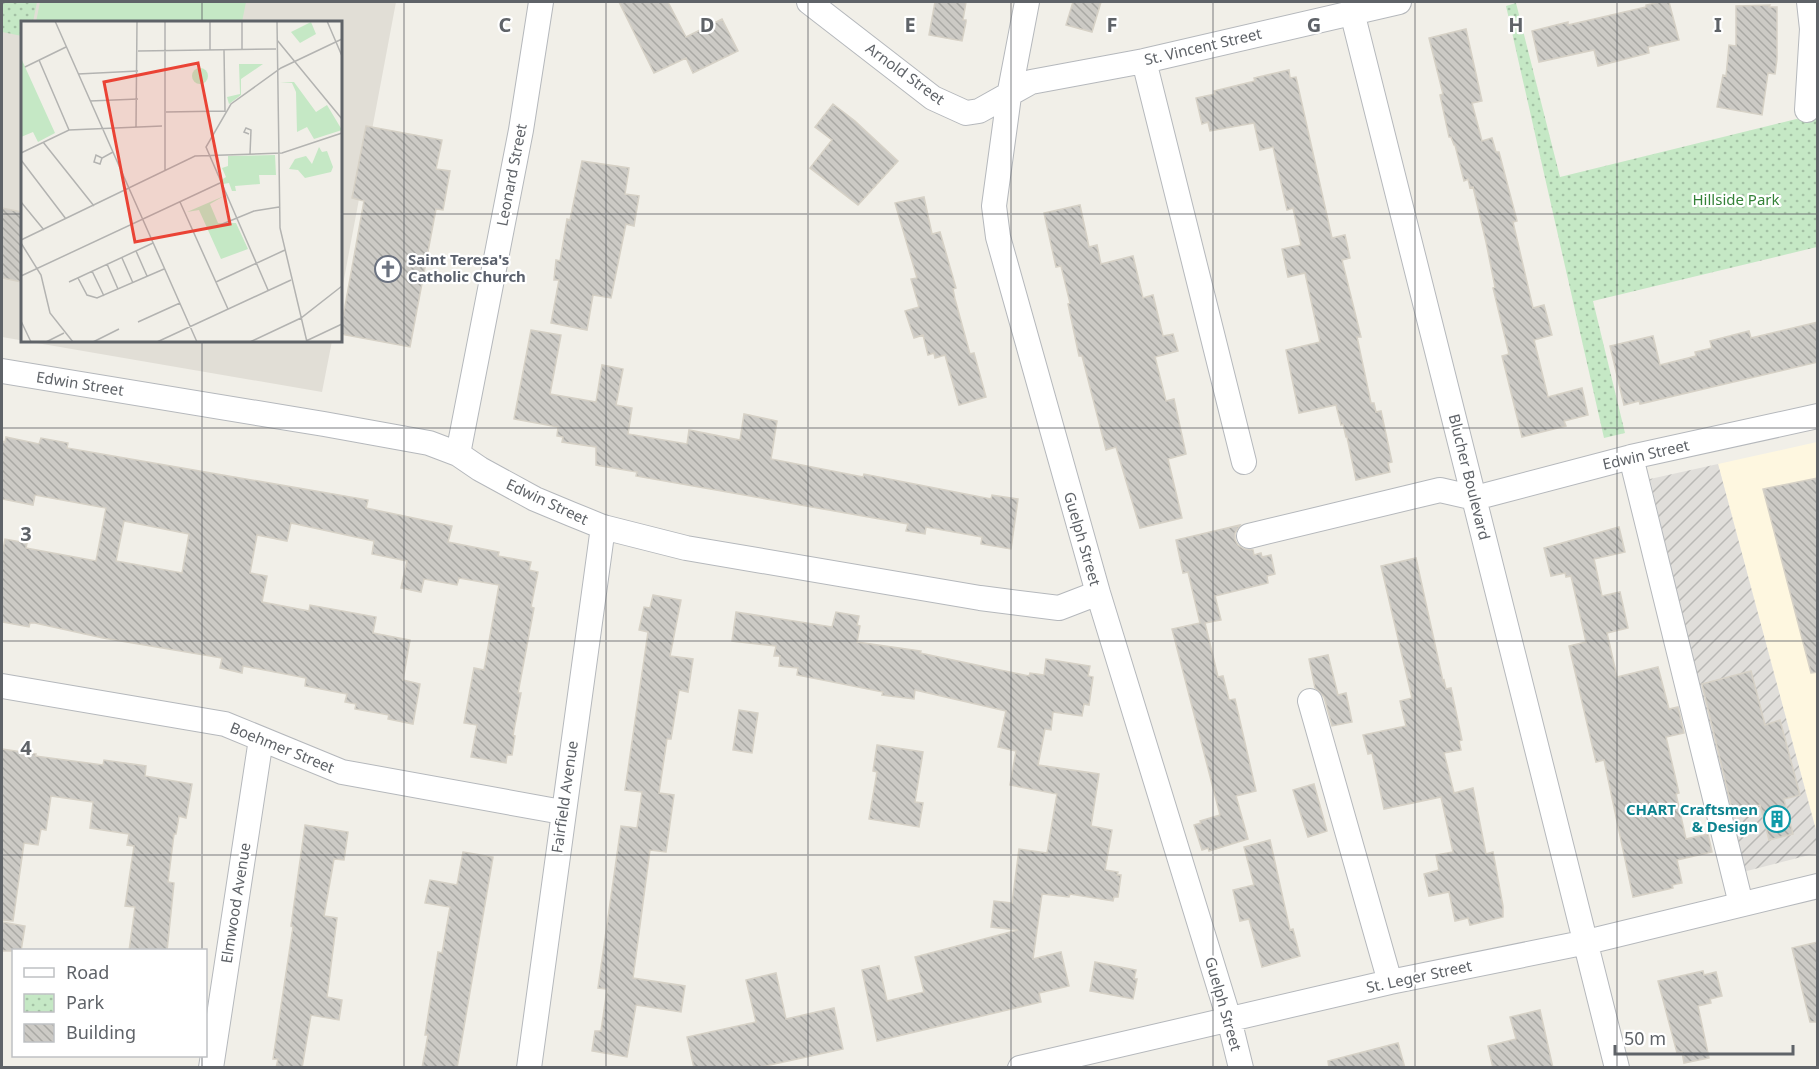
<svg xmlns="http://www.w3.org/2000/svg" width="1819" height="1069" font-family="'Noto Sans',sans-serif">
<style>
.commercial{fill:#fef7e0}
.industrial{fill:url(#industrial-furrows)}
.education{fill:#e1ded6}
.green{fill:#c5e8c5}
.park{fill:url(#park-dots)}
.building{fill:url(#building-back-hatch);stroke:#d6d1c6;stroke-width:1.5;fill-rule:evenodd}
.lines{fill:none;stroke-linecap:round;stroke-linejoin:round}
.minor-casing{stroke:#b5b8bc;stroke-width:26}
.minor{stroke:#fff;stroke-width:24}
.grid{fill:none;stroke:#5f6368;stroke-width:1.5;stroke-opacity:0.55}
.labels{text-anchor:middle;stroke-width:4.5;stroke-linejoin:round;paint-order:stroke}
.street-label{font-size:15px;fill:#5f6368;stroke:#fff}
.park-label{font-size:15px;fill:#348238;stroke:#fff}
.worship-label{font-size:15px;font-weight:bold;fill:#5b616d;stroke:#fff;text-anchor:start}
.culture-label{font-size:15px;font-weight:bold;fill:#0d838f;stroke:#fff;text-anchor:end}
.inset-road{fill:none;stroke:#b3b3b1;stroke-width:1.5}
.view{fill:#ea4335;fill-opacity:0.15;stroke:#ea4335;stroke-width:3}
.inset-edge{fill:none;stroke:#5f6368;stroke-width:3}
.grid-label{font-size:20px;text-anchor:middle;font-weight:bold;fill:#5f6368;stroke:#fff;stroke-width:4.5;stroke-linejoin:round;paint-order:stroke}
</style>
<defs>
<pattern id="industrial-furrows" width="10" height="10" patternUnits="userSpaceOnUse" patternTransform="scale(1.5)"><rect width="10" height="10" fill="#e0deda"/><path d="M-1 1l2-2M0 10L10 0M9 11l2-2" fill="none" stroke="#b9b8b5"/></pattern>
<pattern id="park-dots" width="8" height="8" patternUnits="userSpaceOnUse" patternTransform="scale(1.5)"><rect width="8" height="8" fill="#c5e8c5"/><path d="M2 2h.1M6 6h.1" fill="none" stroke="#a3c0a4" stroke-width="1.8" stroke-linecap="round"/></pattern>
<pattern id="building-back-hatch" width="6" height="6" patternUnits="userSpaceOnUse" patternTransform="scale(1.5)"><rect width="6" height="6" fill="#cccac5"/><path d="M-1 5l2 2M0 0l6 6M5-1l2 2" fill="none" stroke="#a9a8a4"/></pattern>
</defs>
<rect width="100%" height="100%" fill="#f1efe8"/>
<path class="commercial" d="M1817,442V834L1718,464Z"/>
<path class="industrial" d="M1718,464L1817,834V853L1743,872L1650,479Z"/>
<path class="education" d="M2,2H396L341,295L340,22H22V340L332,341L322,392L2,337Z"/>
<path class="green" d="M40,2H246L242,22H36Z"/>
<path class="park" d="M2,2H37L33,22H22V36L2,32Z
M1516,3L1560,177L1817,114V247L1593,301L1625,433L1604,438L1506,6Z"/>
<path class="building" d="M619,2H668L686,37L722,19L738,51L693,73L686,58L654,73Z
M935,2H966L963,20H966V22L962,41L929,35Z
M1073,2H1101L1092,32L1066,25Z
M1660,2H1669L1679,40L1648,47L1649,53L1598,66L1594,50L1539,62L1532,31L1568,22V25L1646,7V5Z
M1770,5L1769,7H1777V59L1775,74L1768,73L1762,115L1717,107L1723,75L1726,76L1729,45L1736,46V6Z
M1466,29L1482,101L1472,103L1482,141L1492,138L1496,152H1499L1517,221L1513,222L1533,308L1544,305L1552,335L1534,340L1548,397L1582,388L1588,415L1564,421L1566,426L1522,437L1502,356L1509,354L1493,288L1495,287L1486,242L1473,187L1470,188L1468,179L1464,181L1455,145H1454L1451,137H1449L1440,95L1443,94L1429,38Z
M1289,70L1290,78L1296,77L1332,238L1345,235L1350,258L1342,260L1361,337H1357L1371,403H1374L1376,412L1381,411L1392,462L1388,463L1390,472L1356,480L1347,437H1346L1343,424L1341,425L1336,405L1299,413L1286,350L1320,342L1305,273L1288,277L1282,249L1301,245L1293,208L1287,210L1273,147L1260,150L1254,123L1210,131L1208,122L1202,124L1196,98L1215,94L1214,91L1255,81L1254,78Z
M833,104L855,121L898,161L858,205L810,168L832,140L815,127Z
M366,126L442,140L436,169L450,171L443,210L436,209L410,347L340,334L364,201L352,198Z
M582,161L629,168L625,194L639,196L634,226L626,224L611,298L593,295L587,330L551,323L559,280H554L556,260L560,261L567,219L570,220Z
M924,197L932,234L940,232L956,288L953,289L955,299L970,354L974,353L986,397L959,405L945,355L935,358L934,353L928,355L923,335L914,338L905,311L919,307L911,279L917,278L895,203Z
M1080,205L1089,247L1097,245L1101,264L1133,256L1143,298L1153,295L1163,336L1173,334L1178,351L1155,357L1166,401L1174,399L1186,454L1168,459L1182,518L1140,528L1116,447L1106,450L1082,356H1079L1068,304L1070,303L1061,266L1056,267L1044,213Z
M2,208L22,212V282L2,278Z
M1818,322V362L1640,404L1639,401L1624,405L1610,346L1653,336L1660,365L1696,356L1695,352L1712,348L1710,341L1749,331L1751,338Z
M531,330L561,335L550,394L596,402L602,365L623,369L616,405L632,408L628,434L687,444L689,430L740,440L744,414L777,421L771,459L863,477L864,474L991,499L992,495L1018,499L1011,549L981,544L982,537L926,527L925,534L906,531L908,524L636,476L637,472L596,465V447L562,442L563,437L557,436L558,427L514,419Z
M6,437L39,444L41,438L68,443L67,448L368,500L366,508L452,526L448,542L499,552L498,556L531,562L529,570L538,572L531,607L534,608L518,693H521L513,735L515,736L512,755H507L506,763L471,757L477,725L464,723L474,668L484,670L499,585L459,578L457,585L424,579L421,592L401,588L407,561L372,554L374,541L291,523L287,541L257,535L250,573L267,576L262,602L309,611L310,605L376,617L373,633L410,640L403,680L420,684L413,724L388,719L389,715L355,709L356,704L345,702L347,694L305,686L306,678L243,666L242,673L220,668L222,658L103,638L35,623H30L29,627L2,622V555L5,539L27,543L26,548L96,561L106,508L35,495L33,505L2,499V441L5,442ZM124,521L189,534L182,573L116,561Z
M1818,478V672L1811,673L1763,489Z
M1240,525L1235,533V540L1238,545L1244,549L1253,550L1254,555L1261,553L1262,557L1271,555L1275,574L1267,576L1268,583L1215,596L1221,620L1205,623L1218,677L1223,676L1229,700L1235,699L1256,791L1236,796L1248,839L1209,851L1208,848L1202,850L1194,825L1201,823L1200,821L1220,815L1172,629L1200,623L1188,572L1183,573L1176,540Z
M1619,527L1625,552L1594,559L1602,596L1620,592L1628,628L1607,633L1617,677L1658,667L1669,709L1678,707L1684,733L1666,737L1679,793L1676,794L1686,839L1708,834L1712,852L1677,860L1682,883L1672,885L1673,888L1633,897L1604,760L1596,762L1569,646L1586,642L1571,576L1566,577L1565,573L1551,576L1544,548Z
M1416,558L1443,681L1444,680L1446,689L1451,688L1462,740L1459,741L1461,750L1444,753L1454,793L1473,788L1486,854L1493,852L1503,906V917L1470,925L1468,918L1455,921L1449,892L1429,896L1424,874L1439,870L1436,855L1453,852L1441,797L1384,809L1372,753L1368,754L1363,735L1406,726L1400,701L1412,698L1381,566Z
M653,595L681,600L670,656L693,659L688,692L679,690L671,739H667L659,793L674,795L666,852L650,850L633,978L685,986L681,1012L636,1005L627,1057L592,1051L595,1031H601L607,989L598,988L621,826L637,828L642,792L625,790L648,632L639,630L644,607L650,608Z
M736,612L832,627L836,612L859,616L857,625L860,626L857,642L921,651L920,653L1029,676L1030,673L1044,675L1046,659L1090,666L1088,676L1093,677L1089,705L1084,704L1082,716L1053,712L1051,730L1045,729L1038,765L1099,774L1091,826L1112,830L1105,870L1118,872L1117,875H1121L1118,897H1114L1113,901L1070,894L1069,897L1042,894L1033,959L1061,952L1069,986L1039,993L1041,1002L877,1041L862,970L879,966L887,1001L924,992L915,957L1018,930L991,927L994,901L1012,903L1019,849L1047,853L1057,794L1010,785L1016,751L998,747L1006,711L915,690L914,699L882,695L883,692L797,675L798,668L779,666L780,656H774L776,646L732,641Z
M1328,655L1338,695L1346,693L1352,722L1332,726L1324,697L1315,688L1309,659Z
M1751,671L1765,725L1780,720L1800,795L1784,799L1793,834L1769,840L1760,805L1733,813L1702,684Z
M739,710L758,713L752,753L733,750Z
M877,745L923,752L915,802L923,803L919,827L869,819L877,772L873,771Z
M2,749L36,754L35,756L103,765L104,760L146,766L145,776L192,784L186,818L179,816L176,834H174L168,882L174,883L167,951H129L135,907L125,906L134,846L127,845L129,834L90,828L93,802L51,796L46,830L41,829L38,845L24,843L13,921L2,920Z
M1314,784L1327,831L1308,837L1293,790Z
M305,825L348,832L344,860L334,859L324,916L337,918L327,997L342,1000L339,1020L311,1015L302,1068H276L278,1059H273L293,927L291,926Z
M1270,840L1290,930L1293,929L1300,956L1262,967L1249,919L1240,921L1233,890L1254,885L1244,847Z
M463,852L493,857L457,1068H422L428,1035H425L438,952L442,953L450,907L425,903L430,880L457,885Z
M2,922L25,926L21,951H2Z
M1818,942V1022H1810L1792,948Z
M1095,962L1136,970L1134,979H1137L1133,999L1090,991Z
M1703,971L1704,975L1716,972L1722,996L1710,999L1711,1003L1698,1006L1709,1058L1684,1063L1682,1052L1677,1053L1658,981Z
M776,973L786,1019L834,1008L843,1049L756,1068H694L687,1037L756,1022L746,980Z
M1540,1010L1553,1068H1493L1488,1046L1516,1039L1510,1017Z
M1398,1043L1405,1068H1329L1328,1061Z"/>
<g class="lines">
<defs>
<path id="minor" d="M809,2L933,98L966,113L979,111L1031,82L1144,61L1399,2
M1027,2L1009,96L994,206L998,237L1098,593L1229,1019L1241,1068
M1352,12L1617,1068
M1144,61L1244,462
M1807,110L1812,29L1809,2
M2,371L324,424L429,443L458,454L480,469L535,499L571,514L603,527L686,548L980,598L1059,608L1098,593
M458,454L521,130L541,2
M1631,457L1741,904
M1249,536L1440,490L1475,498L1631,457L1818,416
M2,686L225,724L342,772L562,812
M1310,701L1390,982
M211,1068L261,739
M529,1068L603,527
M1020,1068L1390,982L1587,942L1818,886"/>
</defs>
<use href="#minor" class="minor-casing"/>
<use href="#minor" class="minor"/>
</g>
<path class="grid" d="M202,2V22M404,2V1068M606,2V1068M808,2V1068M1011,2V1068M1213,2V1068M1415,2V1068M1617,2V1068M2,214H22M340,214H1818M202,340V950M2,428H1818M2,641H1818M2,855H1818M202,1056V1068"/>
<defs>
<symbol id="church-ring" viewBox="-11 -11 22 22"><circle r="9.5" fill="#fff" stroke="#6b7280" stroke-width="1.5"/><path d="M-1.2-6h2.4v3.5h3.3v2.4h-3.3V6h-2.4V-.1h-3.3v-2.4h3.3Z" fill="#6b7280"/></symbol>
<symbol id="building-ring" viewBox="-11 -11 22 22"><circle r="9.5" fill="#fff" stroke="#0f9aa8" stroke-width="1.5"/><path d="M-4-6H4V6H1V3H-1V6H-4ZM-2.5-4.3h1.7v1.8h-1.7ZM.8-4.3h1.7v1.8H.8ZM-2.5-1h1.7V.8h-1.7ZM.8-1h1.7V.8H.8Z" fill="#0f9aa8"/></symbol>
</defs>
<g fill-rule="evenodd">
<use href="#church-ring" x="373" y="254" width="30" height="30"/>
<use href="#building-ring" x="1762" y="804" width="30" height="30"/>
</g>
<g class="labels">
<g class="street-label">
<text transform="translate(1203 47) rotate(-13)" y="5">St. Vincent Street</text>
<text transform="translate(905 74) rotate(36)" y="5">Arnold Street</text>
<text transform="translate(512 175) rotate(-79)" y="5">Leonard Street</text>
<text transform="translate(80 384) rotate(9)" y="5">Edwin Street</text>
<text transform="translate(1646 455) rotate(-13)" y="5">Edwin Street</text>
<text transform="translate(1469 477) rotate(76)" y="5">Blucher Boulevard</text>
<text transform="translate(547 502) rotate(25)" y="5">Edwin Street</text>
<text transform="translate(1082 539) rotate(74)" y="5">Guelph Street</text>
<text transform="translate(282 748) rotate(22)" y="5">Boehmer Street</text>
<text transform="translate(565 797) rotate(-82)" y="5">Fairfield Avenue</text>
<text transform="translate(236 903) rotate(-81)" y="5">Elmwood Avenue</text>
<text transform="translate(1419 977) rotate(-12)" y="5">St. Leger Street</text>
<text transform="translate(1223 1004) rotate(74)" y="5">Guelph Street</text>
</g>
<g class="park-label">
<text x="1736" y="205">Hillside Park</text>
</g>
<g class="worship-label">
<text x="408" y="265">Saint Teresa's<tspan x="408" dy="17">Catholic Church</tspan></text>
</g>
<g class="culture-label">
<text x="1758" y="815">CHART Craftsmen<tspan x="1758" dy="17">&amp; Design</tspan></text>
</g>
</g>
<g transform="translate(21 21)">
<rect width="321" height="321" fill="#f1efe8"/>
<path d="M171 55a8 8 0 1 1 16 0a8 8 0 1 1-16 0Z" fill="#c5e8c5"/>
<path d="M298,126L301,131L306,130L312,146L310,151L284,157L277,149L268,148L274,138L285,135L291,143Z" fill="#c5e8c5"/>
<path d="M290,1L295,13L279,22L270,11ZM0,37L34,112L17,121L12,111L0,116ZM218,43H242L220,58V74L208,83L206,76L219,73ZM259,61H273L295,91L306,84L321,109L293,118L286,106L276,111L275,71L271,62ZM207,135L254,134L255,154H238L239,163L214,165L215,170H211L208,162L202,163L200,159L205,156L201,147L207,145ZM203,175L189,183L197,202H215L227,228L200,238L178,189L166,191Z" fill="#c5e8c5"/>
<path class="inset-road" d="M34,0L176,321M144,0V149M189,0V29M221,0V29M256,0L259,207L286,321M306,0L321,35M256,19L321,98M117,30L255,28M18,39L48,109M4,46L45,26M57,53L117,50M69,80L117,78M145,91L204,90L203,29M115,106L116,0M228,113L223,111L225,107L230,109L229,133M22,121L73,185M0,132L48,109L141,105M81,137L75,134L73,141L79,143L81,137L92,131M0,139L45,198M0,181L23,209M159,181L207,288M199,204L233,190L258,186M0,219L174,135L261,132L321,112M0,222L20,254L29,292L52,321M115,230L126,255M101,237L112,262M86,243L97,268M71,250L83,275M0,255L199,162M57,257L66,274L76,277L143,248M48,261L132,222M195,261L264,229M247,269L185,126L210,83L260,47L321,18M0,300L10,321M117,301L159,282M285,320L321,303M25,321L43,312M72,321L98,308M136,321L270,259M229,321L280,297L321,265"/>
<path class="view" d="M177,42L209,203L114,221L83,61Z"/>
<rect width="321" height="321" class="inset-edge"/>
</g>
<g class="grid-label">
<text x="505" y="32">C</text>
<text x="707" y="32">D</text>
<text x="910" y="32">E</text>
<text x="1112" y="32">F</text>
<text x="1314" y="32">G</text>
<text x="1516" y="32">H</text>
<text x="1718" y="32">I</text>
<text x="26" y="541">3</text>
<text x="26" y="755">4</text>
</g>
<rect width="1819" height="1069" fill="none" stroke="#5f6368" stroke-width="6"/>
<rect x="12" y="949" width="195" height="108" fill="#ffffff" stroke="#bfc1c3" stroke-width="1.5"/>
<rect x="24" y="968" width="30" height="9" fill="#ffffff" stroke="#bfc1c3" stroke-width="1.5"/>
<text x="66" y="979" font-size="18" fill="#5f6368">Road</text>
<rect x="24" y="994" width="30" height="18" fill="url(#park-dots)" stroke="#bfc1c3" stroke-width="1.5"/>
<text x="66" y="1009" font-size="18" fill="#5f6368">Park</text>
<rect x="24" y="1024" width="30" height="18" fill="url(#building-back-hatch)" stroke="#bfc1c3" stroke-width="1.5"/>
<text x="66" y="1039" font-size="18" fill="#5f6368">Building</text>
<path d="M1615 1045v9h178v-9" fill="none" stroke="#5f6368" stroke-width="3"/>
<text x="1624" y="1045" font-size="18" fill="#5f6368" stroke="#ffffff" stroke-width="4.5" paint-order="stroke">50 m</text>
</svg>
